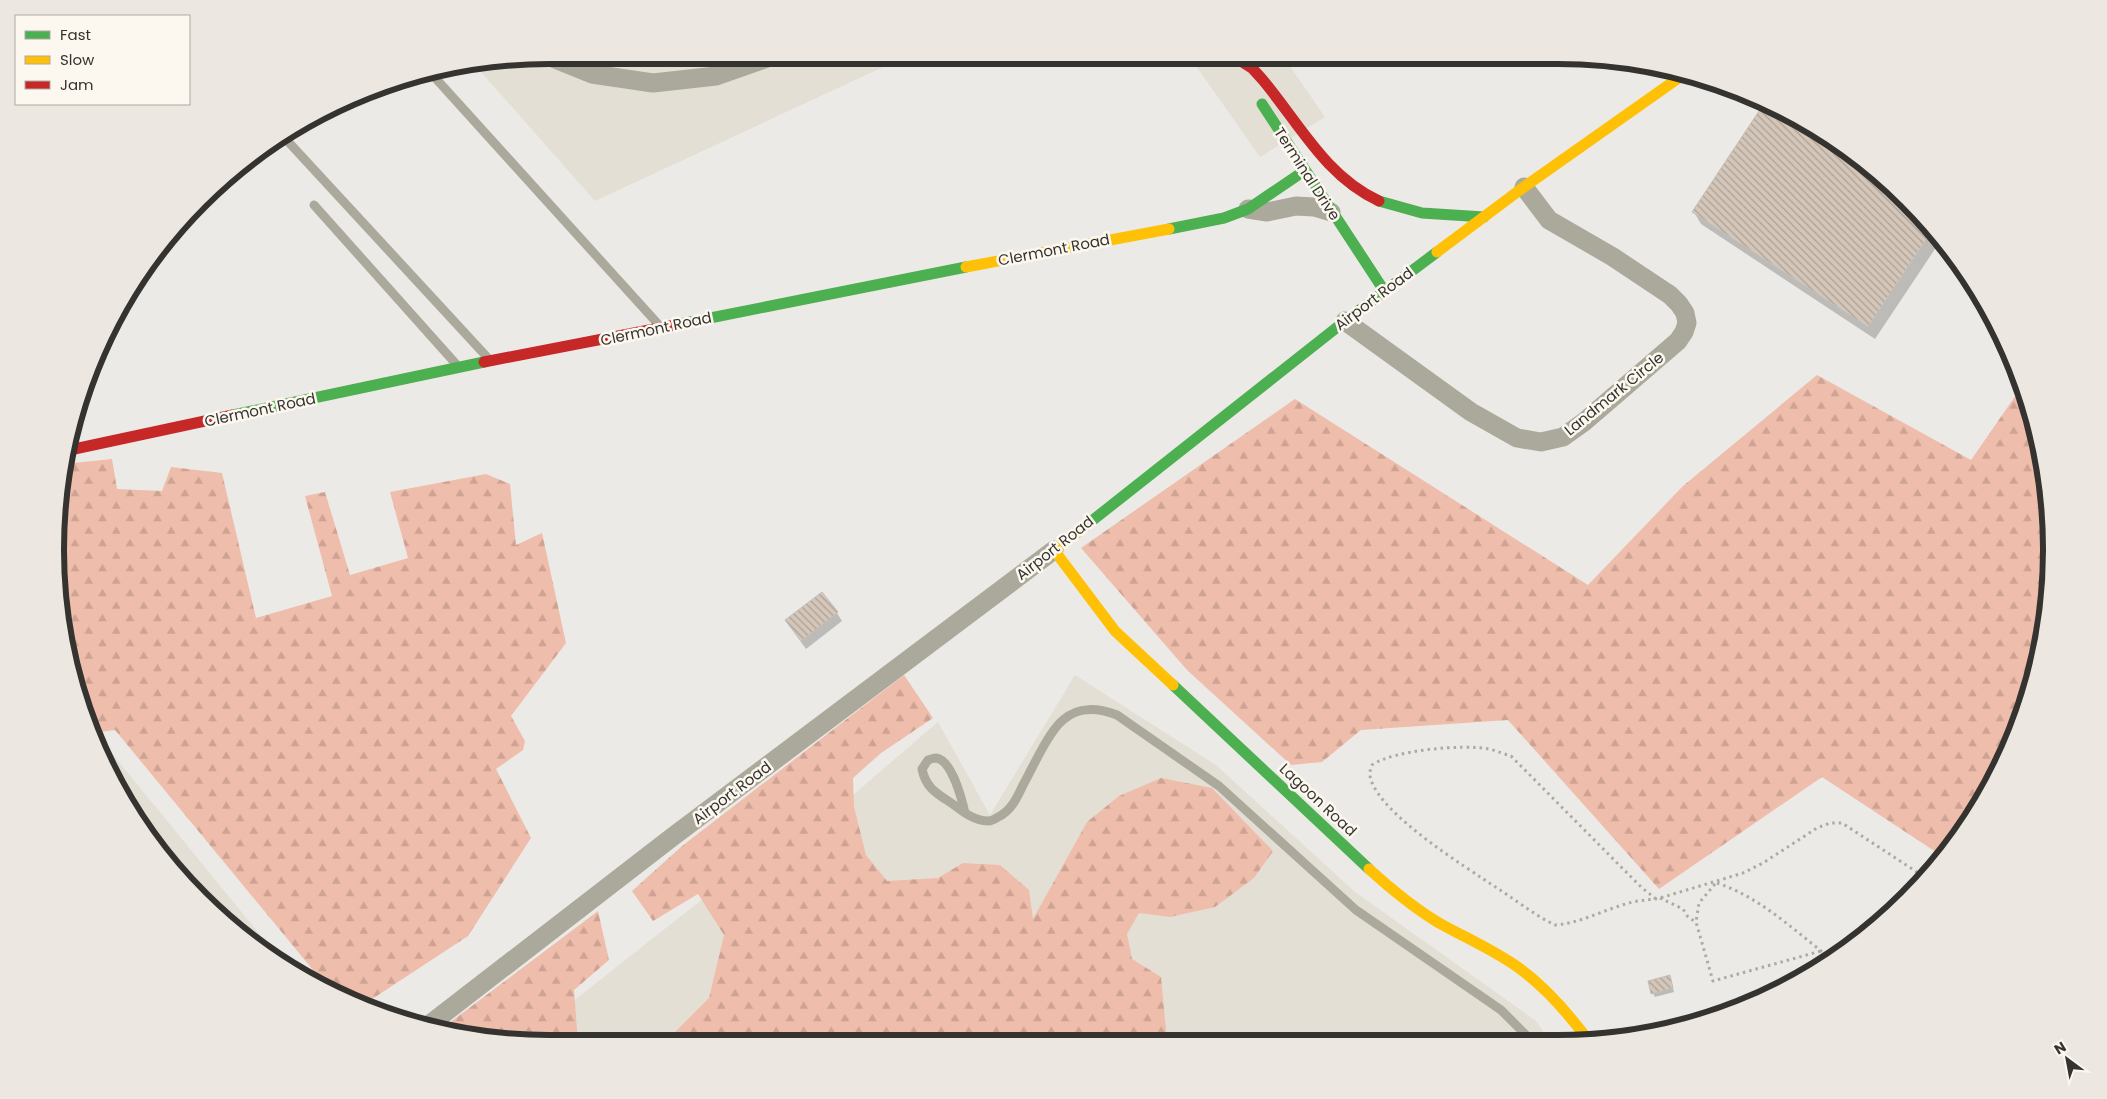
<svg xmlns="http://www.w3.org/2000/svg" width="2107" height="1099" font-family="Poppins,sans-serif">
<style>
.built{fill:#e4dfd5}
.forest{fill:url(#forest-firs)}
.water{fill:url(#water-ripples)}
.shadow{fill:#0003}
.building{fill:url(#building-back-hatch);stroke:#c2c0bd}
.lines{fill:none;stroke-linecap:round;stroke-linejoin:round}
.path{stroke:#acaba0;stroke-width:3;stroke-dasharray:2.5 4;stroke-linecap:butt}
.lane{stroke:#aba99b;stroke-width:9}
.street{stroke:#aba99b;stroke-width:19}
.fast{stroke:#4caf50;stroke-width:11}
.slow{stroke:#ffc107;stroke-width:11}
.jam{stroke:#c62828;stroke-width:11}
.labels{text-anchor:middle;stroke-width:5;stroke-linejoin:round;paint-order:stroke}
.street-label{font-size:15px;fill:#353330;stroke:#fcf8f0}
.rim{fill:none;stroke:#353330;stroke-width:6}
</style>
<defs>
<pattern id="forest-firs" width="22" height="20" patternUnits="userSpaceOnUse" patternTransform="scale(1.25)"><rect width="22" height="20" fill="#efbdab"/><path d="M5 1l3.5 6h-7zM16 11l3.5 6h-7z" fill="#cea393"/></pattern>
<pattern id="water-ripples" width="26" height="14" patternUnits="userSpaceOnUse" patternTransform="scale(1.25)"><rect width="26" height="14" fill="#c0da9f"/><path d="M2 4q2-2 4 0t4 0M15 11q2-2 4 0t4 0" fill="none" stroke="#a6bc89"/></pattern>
<pattern id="building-back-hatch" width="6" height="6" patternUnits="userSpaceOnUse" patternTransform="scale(1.25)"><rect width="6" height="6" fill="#d4c6b8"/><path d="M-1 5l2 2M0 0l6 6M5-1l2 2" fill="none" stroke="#ada196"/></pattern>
</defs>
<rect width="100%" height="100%" fill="#eceae6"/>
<path class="built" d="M550,55H909L595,201L473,63Z
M1189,56H1283L1325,117L1260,157Z
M1075,675L1216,765L1355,892L1536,1021L1549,1040L520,1043L756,857L825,819L938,722L990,815Z
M90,726L97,735L284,964L249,942L200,899L139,824L106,768Z"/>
<path class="forest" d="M1817,375L1971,460L2023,385L2026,390L2048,485L2051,582L2035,677L2001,768L1942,856L1822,777L1659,889L1508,720L1361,730L1322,762L1291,765L1187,670L1081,548L1295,399L1588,585L1683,486Z
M112,459L117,489L162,491L171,467L222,473L256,618L332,596L305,496L325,492L350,575L408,558L390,492L486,474L510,484L516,545L542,533L566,643L511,716L525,741L523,750L496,769L531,838L468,936L363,1005L332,993L115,730L93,733L72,678L59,614L56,517L63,464Z
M904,675L933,718L881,753L853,778L854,807L866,855L887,881L938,878L963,863L1000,865L1029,890L1033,919L1087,822L1119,796L1161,778L1212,788L1273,851L1254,878L1215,907L1170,917L1139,913L1127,934L1132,959L1161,977L1167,1041L664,1043L709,998L724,935L698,894L653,921L632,891L682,846Z
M598,911L609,960L574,990L578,1043H517L440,1030Z"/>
<path class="water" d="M591,55H701C667,64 625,65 591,55Z"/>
<path class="shadow" d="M1804,123L1858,157L1866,164L1863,170L1894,191L1929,223L1941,240L1875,339L1701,224L1694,212L1799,130Z
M837,613L842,621L806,649L786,621Z
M1671,980L1674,992L1655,997L1653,993Z"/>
<path class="building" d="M1763,105L1799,128L1803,122L1856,156L1853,162L1889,186L1933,229L1868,327L1692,212Z
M822,592L838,612L801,641L785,620Z
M1670,975L1673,988L1651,994L1648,981Z"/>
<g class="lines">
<path class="path" d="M1717,883C1760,897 1795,931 1830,958
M1715,884L1699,903L1696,922L1713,981L1821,951
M1660,898L1683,909L1688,917L1696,922
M1656,899L1641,887L1511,756C1504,754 1497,751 1489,749C1462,744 1394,750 1372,765C1370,770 1369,774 1371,780C1383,816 1464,866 1497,888C1516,900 1534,915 1555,925C1582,923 1607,908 1633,902C1642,900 1651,900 1660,898L1743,873L1763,863L1817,828L1830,823H1842L1926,878"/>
<path class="lane" d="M429,71L658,324
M282,135L487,357
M314,205L456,364
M965,813C962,800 952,760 936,758C933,758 931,759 928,760L922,769C926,789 938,794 954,805C963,812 975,821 988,821C991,821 995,819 998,817C1011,811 1017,798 1023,785C1032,769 1049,731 1063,720C1078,706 1099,708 1117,715L1219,786L1356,910L1501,1010L1531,1040"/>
<path class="street" d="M545,55L592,74L653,83L716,76L776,55
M1248,209L1267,212L1296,206L1314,207L1331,212
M1345,321L1471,412L1517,438L1541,442L1563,437L1584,422L1678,341L1684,332L1687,323L1685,313L1679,304L1670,295L1613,257L1549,220L1524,187
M425,1028L671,838L1054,550"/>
<path class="fast" d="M1262,104L1385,292
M1379,201L1422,213L1484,217
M1169,229L1224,218L1248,209L1304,171
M675,325L966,267
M233,415L484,362
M1079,531L1345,321L1437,252
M1173,685L1369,869"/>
<path class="slow" d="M1437,252L1524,187L1687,72
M966,267L1169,229
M1079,531L1054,550L1115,631L1173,685
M1369,869C1391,889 1414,908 1439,923C1466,938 1494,950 1519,968C1546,988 1568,1013 1588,1040"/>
<path class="jam" d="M1233,56L1252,68L1262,79C1299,123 1325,176 1379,201
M484,362L675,325
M65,451L233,415"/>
</g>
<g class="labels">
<g class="street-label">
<text transform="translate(1307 174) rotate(57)" y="5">Terminal Drive</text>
<text transform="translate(1054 250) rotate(-11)" y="5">Clermont Road</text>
<text transform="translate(1374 299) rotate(-37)" y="5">Airport Road</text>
<text transform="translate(656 329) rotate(-12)" y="5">Clermont Road</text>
<text transform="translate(1614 394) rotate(-39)" y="5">Landmark Circle</text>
<text transform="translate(260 410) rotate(-12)" y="5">Clermont Road</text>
<text transform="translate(1055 548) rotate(-38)" y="5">Airport Road</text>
<text transform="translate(732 793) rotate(-37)" y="5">Airport Road</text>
<text transform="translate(1318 800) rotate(43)" y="5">Lagoon Road</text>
</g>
</g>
<path d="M0 0H2107V1099H0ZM549 64H1558A485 485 0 0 1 2043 549V550A485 485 0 0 1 1558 1035H549A485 485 0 0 1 64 550V549A485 485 0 0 1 549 64Z" fill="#ece8e1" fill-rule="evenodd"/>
<path class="rim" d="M549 64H1558A485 485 0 0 1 2043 549V550A485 485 0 0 1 1558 1035H549A485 485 0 0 1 64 550V549A485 485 0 0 1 549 64Z"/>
<rect x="15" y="15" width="175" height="90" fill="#fcf8f0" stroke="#aca9a3"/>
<rect x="25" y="31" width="25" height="8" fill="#4caf50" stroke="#aca9a3"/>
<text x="60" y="40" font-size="15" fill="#353330">Fast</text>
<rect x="25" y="56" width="25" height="8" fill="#ffc107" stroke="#aca9a3"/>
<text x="60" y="65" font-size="15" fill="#353330">Slow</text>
<rect x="25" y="81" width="25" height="8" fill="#c62828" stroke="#aca9a3"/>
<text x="60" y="90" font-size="15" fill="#353330">Jam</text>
<g transform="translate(2067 1059) rotate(328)" stroke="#fcf8f0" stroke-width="4" paint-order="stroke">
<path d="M0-4L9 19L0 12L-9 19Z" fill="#353330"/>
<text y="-8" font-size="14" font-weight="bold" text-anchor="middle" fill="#353330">N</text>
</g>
</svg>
